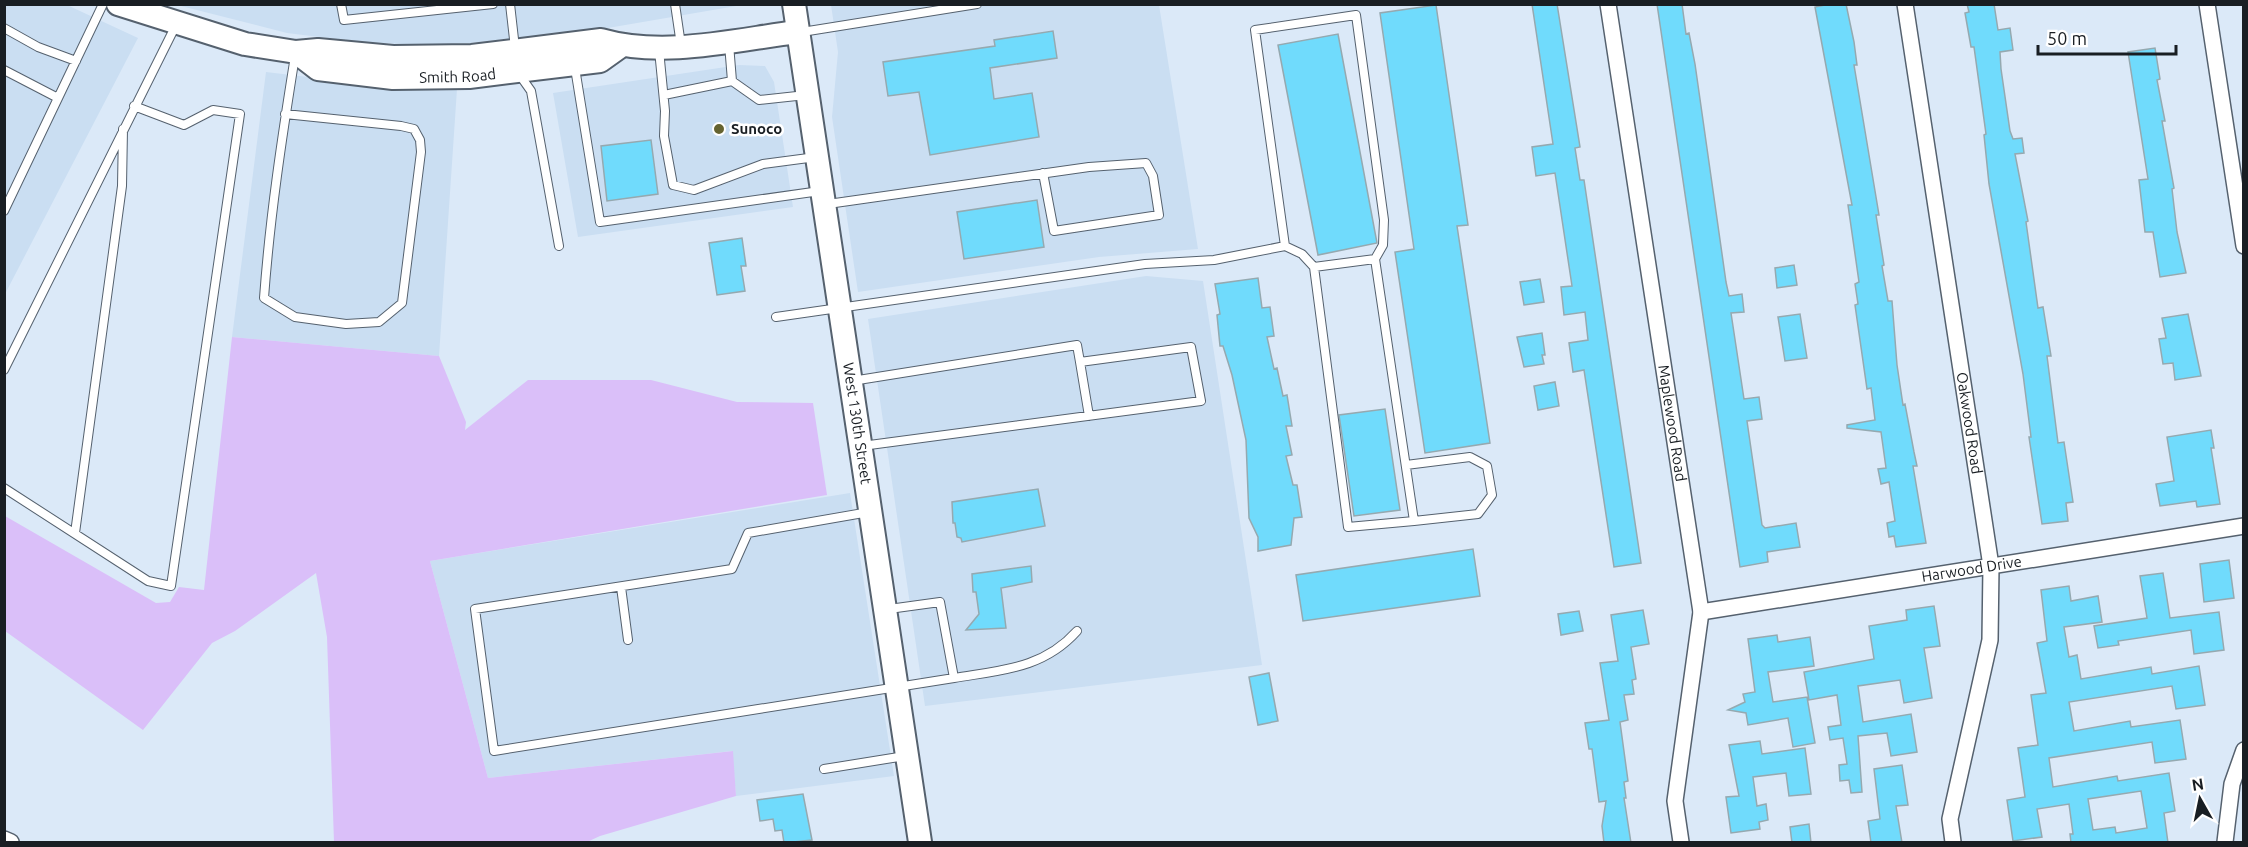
<svg xmlns="http://www.w3.org/2000/svg" width="2248" height="847" font-family="Ubuntu,sans-serif">
<style>
.built{fill:#cadef2}
.green{fill:#dabff9}
.building{fill:#70dbfc;stroke:#95a9b0;stroke-width:1.5;fill-rule:evenodd}
.lines{fill:none;stroke-linecap:round;stroke-linejoin:round}
.service-casing{stroke:#55616e;stroke-width:10}
.minor-casing{stroke:#55616e;stroke-width:18}
.secondary-casing{stroke:#55616e;stroke-width:26}
.service{stroke:#fff;stroke-width:8}
.minor{stroke:#fff;stroke-width:15}
.secondary{stroke:#fff;stroke-width:22}
.poi-dot{fill:#656330;stroke:#fff;stroke-width:2}
.labels{text-anchor:middle;stroke-width:5;stroke-linejoin:round;paint-order:stroke}
.street-label{font-size:15px;fill:#191e23;stroke:#fff}
.poi-label{font-size:15px;font-weight:bold;fill:#191e23;stroke:#fff;text-anchor:start}
</style>
<rect width="100%" height="100%" fill="#dbe9f8"/>
<path class="built" d="M5,5H67L138,38L5,294Z
M177,5H742L602,29L469,43L426,45L360,42L287,33Z
M831,5H1159L1198,249L1099,257L858,292L832,117L838,52Z
M739,65L765,66L774,82L793,207L578,237L553,93Z
M266,72L367,84L457,89L439,356L232,337Z
M1146,276L1203,281L1262,665L925,706L868,319Z
M850,493L894,776L736,796L732,751L488,778L430,561Z"/>
<path class="green" d="M232,337L439,356L466,422L465,430L528,380H651L737,402L813,403L827,495L430,561L488,778L733,751L736,796L600,836L587,842H334L327,637L316,573L235,631L212,643L143,730L5,631V516L156,603L170,602L179,587L204,590Z"/>
<path class="building" d="M1532,4H1557L1580,147L1575,148L1580,180H1584L1641,563L1614,567L1584,370L1573,372L1569,343L1588,340L1585,312L1564,315L1561,287L1572,286L1555,173L1536,176L1532,147L1553,144Z
M1657,4H1682L1686,34L1689,33L1695,64L1726,282L1729,296L1742,294L1744,312L1731,313L1744,399L1759,397L1762,419L1747,421L1762,525L1765,528L1796,523L1800,547L1767,552L1768,562L1740,567Z
M1830,4H1846L1854,42L1857,65H1854L1879,215H1876L1884,265L1882,266L1888,301H1892L1897,365L1903,405L1905,404L1914,452L1917,466H1913L1926,543L1896,547L1894,536L1889,537L1887,523L1895,521L1889,482L1881,484L1878,469L1886,468L1881,432L1847,428V425L1875,420L1871,388L1867,389L1855,305L1858,304L1855,284L1859,282L1848,205H1852L1815,7Z
M1967,4H1994L1998,30L2010,28L2013,50L2000,52L2001,69L2010,131L2013,139L2022,138L2024,153L2015,154L2028,221L2026,222L2038,308L2043,307L2051,356H2047L2058,443L2064,442L2073,502L2066,503L2068,521L2042,524L2029,437H2031L2023,374L1989,184L1984,135L1986,134L1974,47H1971L1965,13L1969,12Z
M1436,5L1468,225L1457,226L1490,443L1425,453L1395,252L1414,249L1380,13Z
M1053,31L1057,58L990,68L994,99L1032,93L1039,137L930,155L919,92L888,96L883,62L995,46L994,40Z
M1338,34L1377,243L1318,255L1278,45Z
M2155,48L2160,79L2157,80L2165,121H2162L2174,188L2172,189L2177,232L2186,273L2160,277L2153,232H2145L2139,180L2148,179L2128,52Z
M651,140L658,194L607,201L601,146Z
M1037,200L1044,247L964,259L957,212Z
M742,238L746,266H741L745,291L717,295L709,243Z
M1794,265L1797,285L1777,288L1775,268Z
M1258,278L1262,308L1270,307L1274,336L1267,337L1274,369L1277,368L1283,396L1287,395L1292,426H1286L1292,455L1286,456L1293,485H1297L1302,517L1294,518L1291,545L1258,551V537L1249,518L1246,440L1232,375L1223,346H1220L1217,315L1220,314L1215,284Z
M1540,279L1544,302L1524,305L1520,282Z
M1800,314L1807,358L1785,361L1778,317Z
M2188,314L2201,376L2175,380L2173,363L2163,364L2159,339L2166,338L2162,318Z
M1542,333L1545,355H1542L1544,364L1524,367L1517,337Z
M1555,382L1559,406L1538,410L1534,386Z
M1385,409L1400,510L1354,516L1339,415Z
M2211,430L2214,448H2211L2220,504L2197,507L2196,501L2160,506L2156,484L2174,481L2167,437Z
M1038,489L1045,526L962,542L961,538L957,537L955,523H953L952,502Z
M1473,549L1480,596L1303,621L1296,575Z
M2229,560L2234,598L2204,602L2200,564Z
M1031,566L1032,582L1001,588L1006,628L966,630L979,614L976,592H973L972,574Z
M2163,573L2170,618L2219,612L2224,650L2194,654L2191,630L2118,641L2119,645L2098,648L2094,626L2147,618L2140,576Z
M2069,586L2071,601L2098,596L2102,622L2064,627L2069,657L2077,655L2081,679L2151,667L2152,674L2199,666L2205,705L2176,709L2172,686L2069,702L2074,731L2130,721L2131,727L2180,720L2186,759L2155,763L2152,742L2049,758L2053,787L2117,776L2118,781L2169,773L2175,811L2164,813L2168,843H2071L2070,834H2073L2069,804L2037,809L2042,837L2013,841L2007,800L2025,797L2018,748L2038,745L2031,695L2046,693L2037,643L2047,641L2041,590ZM2141,791L2147,828L2116,833L2115,827L2093,830L2088,799Z
M1934,606L1940,646L1924,648L1932,698L1904,703L1900,680L1858,686L1863,722L1911,714L1917,752L1891,756L1887,733L1858,736L1862,792L1851,793L1849,780L1840,781L1839,765L1847,764L1843,738L1830,740L1828,727L1841,725L1837,695L1809,700L1804,672L1874,659L1869,626L1907,620L1906,610Z
M1643,610L1649,644L1631,647L1636,679L1632,680L1634,694L1624,695L1628,720L1620,722L1628,781L1624,782L1626,798H1624L1631,843H1604L1602,826L1606,801L1599,802L1592,749H1589L1585,723L1609,720L1600,663L1618,661L1611,615Z
M1579,611L1583,631L1561,635L1558,614Z
M1777,635L1778,642L1810,637L1814,666L1768,672L1773,702L1807,697L1815,743L1793,747L1788,718L1748,725L1746,713L1728,710L1745,702L1743,694L1755,692L1748,639Z
M1269,673L1278,721L1258,725L1249,677Z
M1760,741L1762,754L1805,748L1811,794L1789,796L1786,773L1753,777L1757,806L1766,804L1768,820L1759,822L1760,829L1731,833L1726,797L1739,796L1729,745Z
M1902,765L1908,805L1896,806L1902,843H1871L1868,821L1880,819L1874,769Z
M803,794L812,840L784,843L782,830L775,831L773,819L760,821L757,800Z
M1809,824L1811,843H1792L1790,827Z"/>
<g class="lines">
<defs>
<path id="service" d="M341,4L344,20L493,4
M510,4L515,48
M675,4L681,45
M4,28L38,47L76,61
M802,32L977,4
M659,50L665,111L664,136L673,185L694,190L763,164L816,157
M575,68L600,222L820,191
M4,70L58,98
M519,74L531,91L559,246
M732,81L759,100L806,95
M664,95L732,81L729,44
M285,114L401,126L414,129L420,140L421,152L402,303L379,322L346,324L295,317L264,298C270,216 282,137 295,56
M828,204L1089,167L1146,163L1153,176L1159,215L1054,231L1043,173
M4,211L103,4
M1314,267L1375,259
M776,317L1145,264L1214,260L1285,246L1255,30L1356,15L1384,220L1383,245L1375,259L1414,521L1348,527L1314,267L1302,254L1285,246
M4,370L176,25
M852,381L1077,345L1080,362
M862,446L1201,401L1191,347L1080,362L1089,416
M1406,465L1470,457L1487,466L1492,495L1478,514L1414,521
M4,488L148,581L171,586L240,114L213,110L184,125L134,106
M869,512L748,533L732,569L475,609L494,751L954,678L940,602L889,609
M75,533L122,186L123,129
M621,587L628,640
M954,678C1001,670 1043,669 1077,631
M824,769L905,756"/>
<g id="minor">
<path id="s1" d="M1608,4L1701,612L1675,801L1681,842"/>
<path id="s2" d="M1905,4L1991,566L1990,640L1950,819L1953,842"/>
<path d="M2207,4L2244,246"/>
<path id="s3" d="M1701,612L2244,526"/>
<path d="M4,839L11,842"/>
<path d="M2225,842L2232,784L2244,750"/>
</g>
<g id="secondary">
<path d="M118,4L245,44L296,52L318,50L393,57L472,56L601,40C664,58 734,40 797,32"/>
<path id="s4" d="M794,4L920,842"/>
<path id="s5" d="M296,52L318,69L393,78L469,77L600,61L621,46"/>
</g>
</defs>
<use href="#service" class="service-casing"/>
<use href="#minor" class="minor-casing"/>
<use href="#secondary" class="secondary-casing"/>
<use href="#service" class="service"/>
<use href="#minor" class="minor"/>
<use href="#secondary" class="secondary"/>
</g>
<circle class="poi-dot" cx="719" cy="129" r="6"/>
<g class="labels">
<g class="street-label">
<text dy="5" stroke="none"><textPath href="#s5" startOffset="168">Smith Road</textPath></text>
<text dy="5" stroke="none"><textPath href="#s4" startOffset="424">West 130th Street</textPath></text>
<text dy="5" stroke="none"><textPath href="#s1" startOffset="424">Maplewood Road</textPath></text>
<text dy="5" stroke="none"><textPath href="#s2" startOffset="424">Oakwood Road</textPath></text>
<text dy="5" stroke="none"><textPath href="#s3" startOffset="274">Harwood Drive</textPath></text>
</g>
<g class="poi-label">
<text x="731" y="134">Sunoco</text>
</g>
</g>
<rect width="2248" height="847" fill="none" stroke="#191e23" stroke-width="12"/>
<g transform="translate(2200 799) rotate(351)" stroke="#ffffff" stroke-width="4.5" paint-order="stroke">
<path d="M0-4.5L10 22L0 15L-10 22Z" fill="#191e23"/>
<text y="-9" font-size="16" font-weight="bold" text-anchor="middle" fill="#191e23">N</text>
</g>
<path d="M2038 45v9h138v-9" fill="none" stroke="#191e23" stroke-width="3"/>
<text x="2047" y="45" font-size="18" fill="#191e23" stroke="#ffffff" stroke-width="4.5" paint-order="stroke">50 m</text>
</svg>
